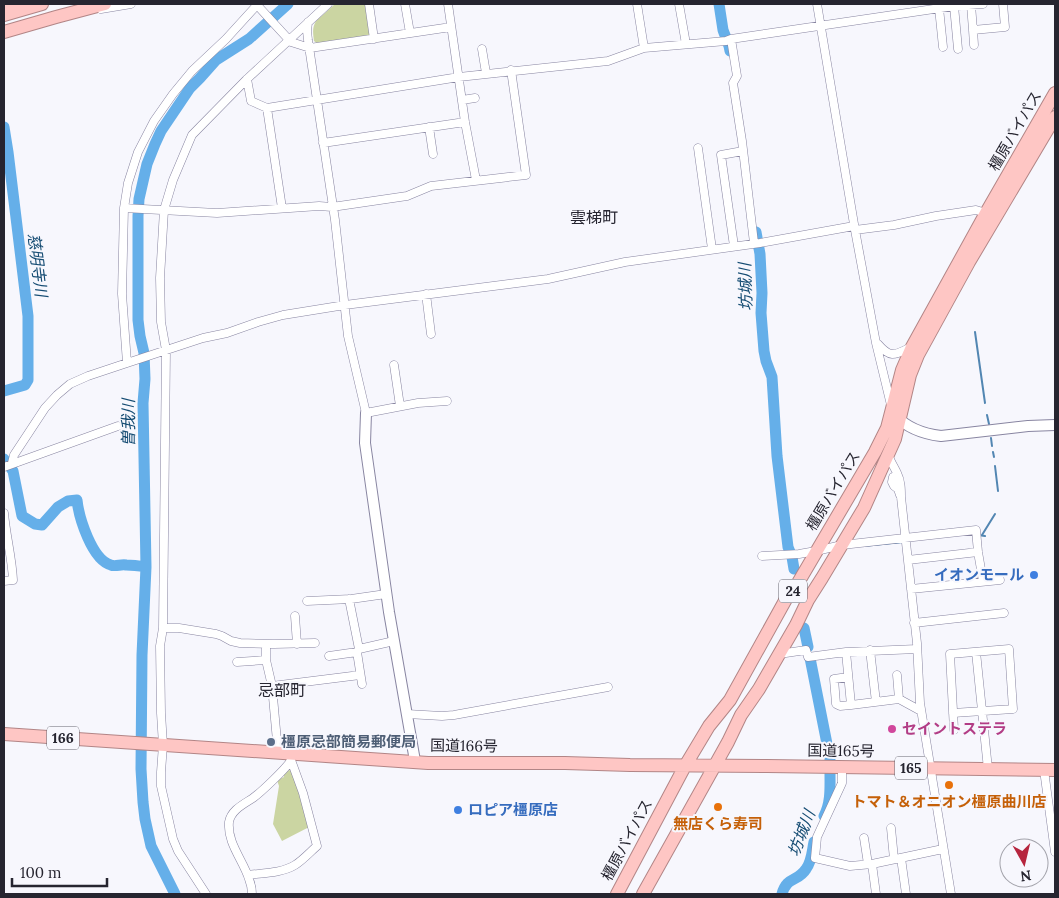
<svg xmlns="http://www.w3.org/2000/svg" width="1059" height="898" font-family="Lora,'Noto Sans JP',serif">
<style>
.green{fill:#cbd5a2}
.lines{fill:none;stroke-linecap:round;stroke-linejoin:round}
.stream{stroke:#5286b2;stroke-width:2}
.river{stroke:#65afe9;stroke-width:11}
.minor-casing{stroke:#8885a1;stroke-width:9}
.tertiary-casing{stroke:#8885a1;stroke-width:12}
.trunk-casing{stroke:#b28586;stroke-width:14}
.minor{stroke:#fff;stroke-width:8}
.tertiary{stroke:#fff;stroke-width:10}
.trunk{stroke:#fec6c4;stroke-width:12}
.shop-dot{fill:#3f7fe0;stroke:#f7f7fd;stroke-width:2}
.hotel-dot{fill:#d1479c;stroke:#f7f7fd;stroke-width:2}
.service-dot{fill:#5c6f8a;stroke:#f7f7fd;stroke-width:2}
.food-dot{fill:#e8710a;stroke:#f7f7fd;stroke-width:2}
.labels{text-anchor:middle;stroke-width:4;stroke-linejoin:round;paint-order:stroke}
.shield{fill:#f7f7fd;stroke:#65646e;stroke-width:1}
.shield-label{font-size:14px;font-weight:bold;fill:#262530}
.street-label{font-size:15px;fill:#262530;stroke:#f7f7fd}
.shop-label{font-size:15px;font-weight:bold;fill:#366cbe;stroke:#f7f7fd;text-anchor:end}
.hotel-label{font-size:15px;font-weight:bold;fill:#b23c85;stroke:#f7f7fd;text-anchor:start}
.service-label{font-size:15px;font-weight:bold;fill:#4e5e75;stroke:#f7f7fd;text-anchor:start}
.food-label{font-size:15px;font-weight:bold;fill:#c56008;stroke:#f7f7fd}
.neighbourhood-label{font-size:16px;fill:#262530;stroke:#f7f7fd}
.water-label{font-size:16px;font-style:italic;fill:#154c73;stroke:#f7f7fd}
</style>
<rect width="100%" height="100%" fill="#f7f7fd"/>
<path class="green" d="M335,4H367L371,32L368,36L318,44L314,41C313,33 312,28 316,21Z
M297,768L315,824L282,841L273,824L279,786L277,780L284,777L283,772Z"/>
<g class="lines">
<path class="stream" d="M975,332L985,403
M987,415L989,424
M991,438L992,446
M993,452L994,457
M995,466L998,491
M978,535L985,536
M982,535L995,514
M863,546L903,542"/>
<path class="river" d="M719,4L723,30L729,46L730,51
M4,127L8,152L28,316V380L25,385L4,391
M756,232L760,254L762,293L761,313L764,351L766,361L772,377L777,456L788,547L792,557L794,569
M4,459L13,471L22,516L35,524L42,525L58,507L68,501L77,500C79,518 92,560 111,565C115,567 121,564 126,565C133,565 140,566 146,567
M804,628L808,647
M810,658L830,759
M824,816C831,803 830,788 830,774
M175,894L151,846L145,819L143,802L141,769L142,655L146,567L143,403L145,379L144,353L140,336L138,320V216L139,199L147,164L155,144L161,131L190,88L200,78L216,60L249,39L288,4
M782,894C787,876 798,882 806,869C812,861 812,851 814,842"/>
<defs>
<path id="minor" d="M257,4V5L291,42L310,48L451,27
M369,4L374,39
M405,4L410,33
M448,4L465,122L476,180
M637,4L644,48
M679,4L686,44
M817,4L855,230L876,343L891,405
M971,5L973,30L1005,27L1003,4
M954,6L958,49
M939,8L943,47
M101,9L131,4
M308,22L307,31L308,40L335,220L348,336L366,413L418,403L447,401
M973,30L974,45
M731,39L737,76L733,83L742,141L754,243
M482,49L486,73
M247,79L251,101L267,108L459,77L608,61L644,48L726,41L731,39L954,6L983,4
M462,100L475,98
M267,108L282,208
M429,127L433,154
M323,143L465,122
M698,148L712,249
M124,208L217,213L319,206L332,207L407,196L431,186L526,175L511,70
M855,230L894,225L936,216L976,210L986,213
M734,246L721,155L743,151
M426,294L431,334
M878,344C891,359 895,355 911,347
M127,363L122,294L124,208L128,183L138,152L154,121L173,94L192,71L226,39L257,5
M394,365L400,406
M888,455C891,462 894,467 897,473C901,481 901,489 901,497L917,643L920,703L951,894
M12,463L14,455L45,408L57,395L70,384L88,376L127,363L203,338L227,333L258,322L283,315L345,305L548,279L625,262L760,243L854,226
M4,467L118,426
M898,476L893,477L892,482L894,486L898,489L900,495
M4,513C6,536 12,558 13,580L4,581
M762,556L799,554L816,551L842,545L976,530L978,552L983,581
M908,560L978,552
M911,589L1000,580
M349,599L359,649
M307,601L351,599L386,594
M295,616L297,644
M914,623L1004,613
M163,628H179L216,634L222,636L231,641L240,643L274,644L315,643
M266,644V660L272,686L278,752
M870,650L876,702
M846,652L851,705L899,699
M976,652L988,769
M779,654L806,650L808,657L846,652L917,649
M329,656L357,652
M237,662L266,660
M897,675L899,699L921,711
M848,677L834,679L836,704L840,706L851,705
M362,684L357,652L359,649L394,641
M272,686L360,675
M953,713L1013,709L1009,649L950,654L954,730
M407,714L442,716L454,715L608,687
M842,767V783L817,837L815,858L850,866L872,864L943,849
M1044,770L1055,852
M891,828L894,859
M864,838L868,864
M901,858L906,894
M872,864L876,894
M248,875C263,873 282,873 295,865C303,860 310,852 317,846L303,793L291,760
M206,894L178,851L173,839L161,786V772L163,745L161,713L160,646L163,628L166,350L161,322L160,278L164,210L173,180L192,135L247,79L328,4
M252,894C252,889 251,884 249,879C243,860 227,843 229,822C231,810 244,804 253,798C260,793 287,768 291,760C291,759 291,755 292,753"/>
<path id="tertiary" d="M366,413L365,443L389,612L415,761
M895,415C907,428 924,434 941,436L1028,426L1055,425"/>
<path id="trunk" d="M4,6L11,4
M4,15L42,4
M4,32L56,17L105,4
M4,734L428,763H565L630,765L767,766L1055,770
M617,894L685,766L709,726L730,700L786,599L795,588L875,452L887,428L902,370L912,347L986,213L1055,93
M643,894L728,742L741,715L759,689L796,625L808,600L822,578L864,508L895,439L910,375L918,355L969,262L1055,117"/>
</defs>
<use href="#minor" class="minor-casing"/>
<use href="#tertiary" class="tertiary-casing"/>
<use href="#trunk" class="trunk-casing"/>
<use href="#minor" class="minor"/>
<use href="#tertiary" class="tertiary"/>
<use href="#trunk" class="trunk"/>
</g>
<g class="shop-dot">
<circle cx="1034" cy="575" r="5"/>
<circle cx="458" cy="810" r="5"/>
</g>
<circle class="hotel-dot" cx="892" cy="729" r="5"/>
<circle class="service-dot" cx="271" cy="742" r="5"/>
<g class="food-dot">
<circle cx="949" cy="785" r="5"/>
<circle cx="718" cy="807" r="5"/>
</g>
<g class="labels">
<g class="shield">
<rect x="779" y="579.5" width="28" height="23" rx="4"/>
<rect x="47" y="726.5" width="32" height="23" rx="4"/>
<rect x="895" y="756.5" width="32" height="23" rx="4"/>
</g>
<g class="shield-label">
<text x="793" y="596">24</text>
<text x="63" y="743">166</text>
<text x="911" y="773">165</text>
</g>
<g class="street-label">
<text transform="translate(1015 131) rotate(-60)" y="5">橿原バイパス</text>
<text transform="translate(833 491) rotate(-59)" y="5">橿原バイパス</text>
<text transform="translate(464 746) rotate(1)" y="5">国道166号</text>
<text transform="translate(841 751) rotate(1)" y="5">国道165号</text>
<text transform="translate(627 840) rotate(-62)" y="5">橿原バイパス</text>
</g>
<g class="shop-label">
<text x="1024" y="580">イオンモール</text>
<text x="468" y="815" text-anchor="start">ロピア橿原店</text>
</g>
<g class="hotel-label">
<text x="902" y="734">セイントステラ</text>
</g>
<g class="service-label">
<text x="281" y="747">橿原忌部簡易郵便局</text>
</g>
<g class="food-label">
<text x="949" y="807">トマト＆オニオン橿原曲川店</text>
<text x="718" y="829">無店くら寿司</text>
</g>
<g class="neighbourhood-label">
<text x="594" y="223">雲梯町</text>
<text x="282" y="696">忌部町</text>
</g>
<g class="water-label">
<text transform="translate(38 265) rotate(83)" y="6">慈明寺川</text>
<text transform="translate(745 287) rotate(-92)" y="6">坊城川</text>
<text transform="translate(128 423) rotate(-90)" y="6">曽我川</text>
<text transform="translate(801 833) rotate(-69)" y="6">坊城川</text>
</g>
</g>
<rect width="1059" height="898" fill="none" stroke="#262530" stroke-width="10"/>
<g transform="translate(1024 863) rotate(172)"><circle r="24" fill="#f7f7fd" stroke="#a3a3ab"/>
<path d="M0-4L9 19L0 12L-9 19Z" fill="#b6253e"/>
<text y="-8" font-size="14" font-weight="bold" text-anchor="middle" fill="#262530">N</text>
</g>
<path d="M12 878v8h95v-8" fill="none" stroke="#262530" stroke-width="2.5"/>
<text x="20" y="878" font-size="15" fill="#262530" stroke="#f7f7fd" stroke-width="4" paint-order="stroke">100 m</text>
</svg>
